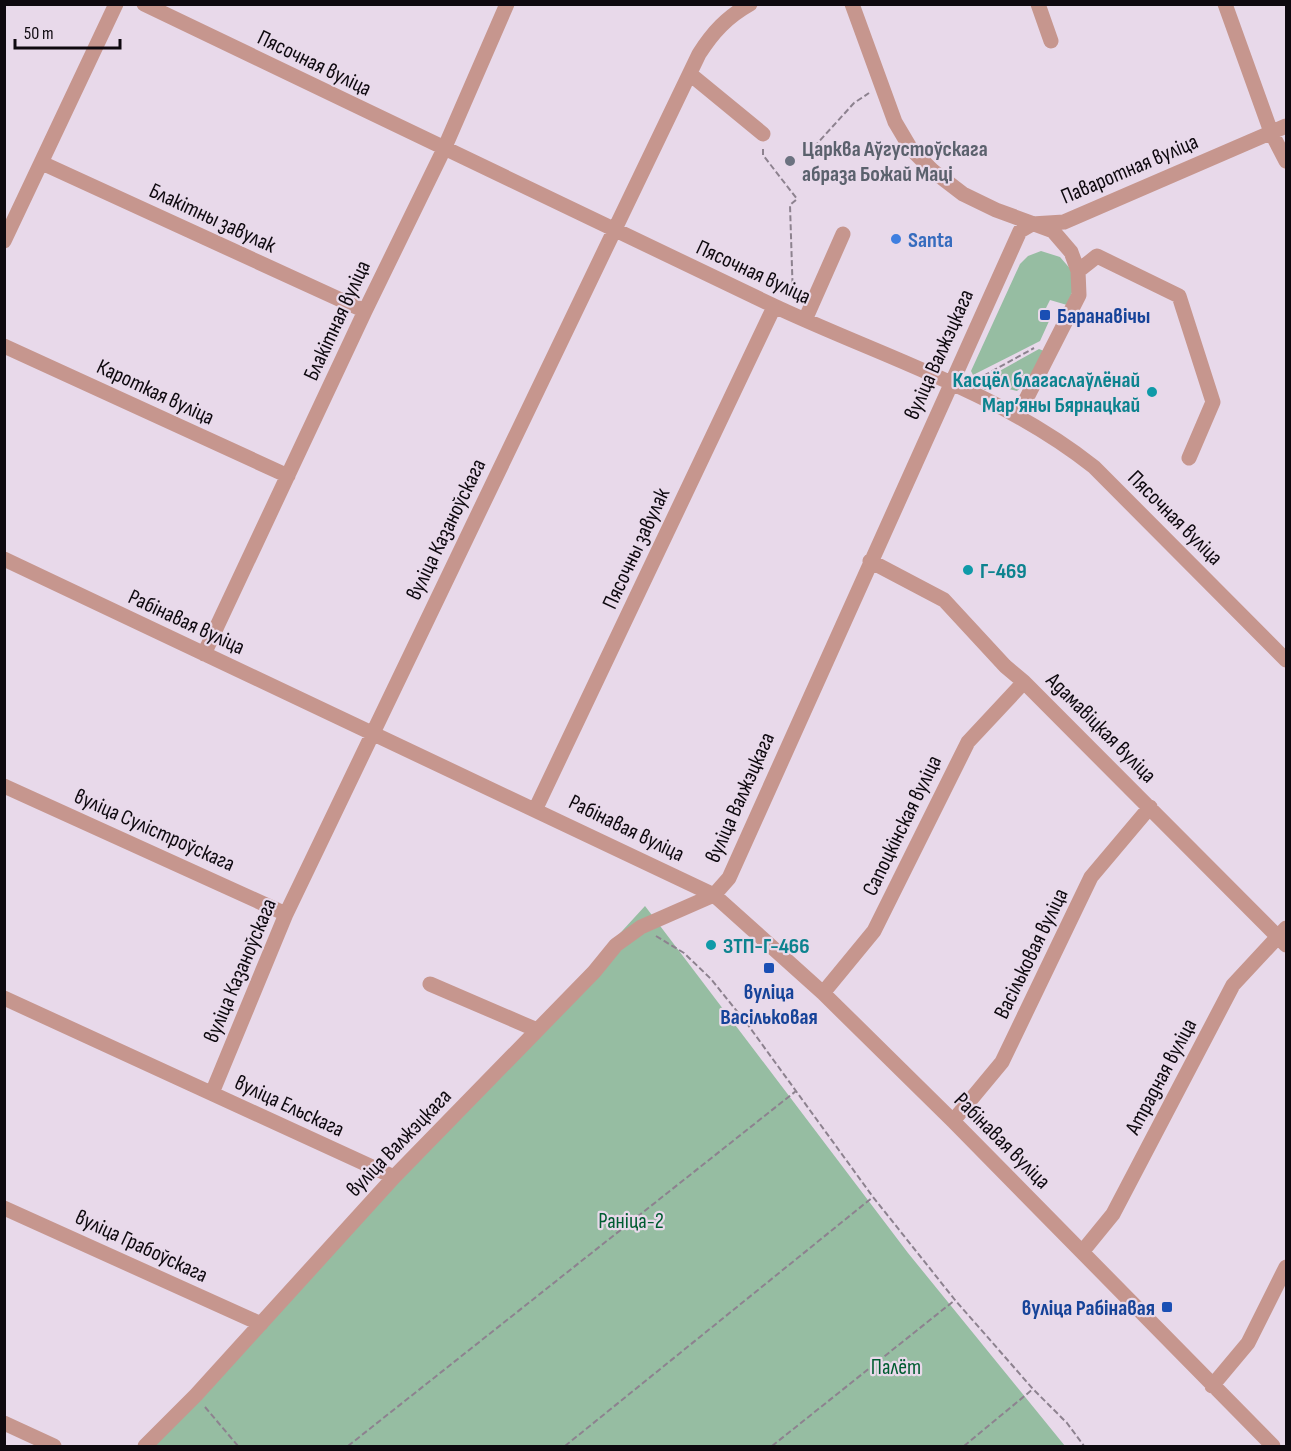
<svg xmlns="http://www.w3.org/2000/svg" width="1291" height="1451" font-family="'Sofia Sans Condensed',sans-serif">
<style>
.green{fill:#96bda2}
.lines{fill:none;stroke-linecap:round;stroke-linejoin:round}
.path{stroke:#8d828f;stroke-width:2;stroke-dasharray:6 3;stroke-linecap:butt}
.minor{stroke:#c6968e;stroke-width:15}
.worship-dot{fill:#6b7280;stroke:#e8d9ea;stroke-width:2}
.shop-dot{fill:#3f7fe0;stroke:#e8d9ea;stroke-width:2}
.transit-dot{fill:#1a4fb4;stroke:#e8d9ea;stroke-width:2}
.culture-dot{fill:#0f9aa8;stroke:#e8d9ea;stroke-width:2}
.labels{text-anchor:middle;stroke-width:4.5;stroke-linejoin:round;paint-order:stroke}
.street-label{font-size:22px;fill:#0e090f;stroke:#e8d9ea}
.worship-label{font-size:22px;font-weight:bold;fill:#5b616d;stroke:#e8d9ea;text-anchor:start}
.shop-label{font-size:22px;font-weight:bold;fill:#366cbe;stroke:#e8d9ea;text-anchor:start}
.transit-label{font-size:22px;font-weight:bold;fill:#164399;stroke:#e8d9ea;text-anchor:start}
.culture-label{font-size:22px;font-weight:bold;fill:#0d838f;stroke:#e8d9ea;text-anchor:start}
.park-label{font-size:22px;fill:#005c31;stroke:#e8d9ea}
</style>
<rect width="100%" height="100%" fill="#e8d9ea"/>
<path class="green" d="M1041,251L1060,257L1073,272V290L1067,305L1050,300L1042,316L1050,319L1040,341L973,375L971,371L1020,264L1028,256Z
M1039,349L1044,351L1027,382L1017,391L993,385L985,390L976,384Z
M645,906L908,1253L1065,1446H150Z"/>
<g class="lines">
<path class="path" d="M814,147L854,103L869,93
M763,149V155L797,199L790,205L793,299
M976,380L1034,348
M656,936L684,953L711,979L748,1025L873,1197L955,1300L1033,1389L1067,1423L1084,1446
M205,1407L238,1446
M348,1446L796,1091
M565,1446L873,1197
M772,1446L955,1300
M964,1446L1033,1389"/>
<path class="minor" d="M144,4C353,105 562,206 772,305C880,356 1000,392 1094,467L1286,660
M852,4L895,122L911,149L933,171L963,194L996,210L1053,231L1071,252L1078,271L1079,295L1018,415
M1038,4L1051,41
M1225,4L1271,132L1286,161
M690,74L763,134
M42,163L365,311
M4,241L116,4
M1078,271L1097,256L1179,296L1213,402L1189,458
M805,320L843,234
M4,346L288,476
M4,559L714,895L823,993L953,1121L1273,1446
M870,561L944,600L1005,666L1024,682L1286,945
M204,654L365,311L444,149L507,4
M4,786L286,914
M536,808L774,307
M430,984L537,1030
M823,993L874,931L968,742L1024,682
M4,998L394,1177
M212,1093L286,914L699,54C713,32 727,17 750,4
M953,1121L1002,1062L1091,877L1150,807
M4,1208L261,1324
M1082,1252L1113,1214L1233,985L1286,928
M1212,1386L1248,1343L1286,1267
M4,1423L54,1446
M145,1446L196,1395L394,1177L594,972L616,945L641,927L714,895L729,878L1020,231L1032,224L1064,222L1286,126"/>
</g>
<circle class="worship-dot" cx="790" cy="161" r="6"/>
<circle class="shop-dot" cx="896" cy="239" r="6"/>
<g class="transit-dot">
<rect x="1039" y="309" width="12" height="12" rx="3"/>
<rect x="763" y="962" width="12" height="12" rx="3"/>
<rect x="1161" y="1301" width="12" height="12" rx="3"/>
</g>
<g class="culture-dot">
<circle cx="1152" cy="392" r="6"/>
<circle cx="968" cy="570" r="6"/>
<circle cx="711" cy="945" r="6"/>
</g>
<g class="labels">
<g class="street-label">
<text transform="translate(315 62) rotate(26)" y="8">Пясочная вуліца</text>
<text transform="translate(1129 168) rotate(-23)" y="8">Паваротная вуліца</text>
<text transform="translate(213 217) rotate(25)" y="8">Блакітны завулак</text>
<text transform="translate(754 271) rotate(25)" y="8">Пясочная вуліца</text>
<text transform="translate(336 320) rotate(-65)" y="8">Блакітная вуліца</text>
<text transform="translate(938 354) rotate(-66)" y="8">вуліца Валжэцкага</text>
<text transform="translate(156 391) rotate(25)" y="8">Кароткая вуліца</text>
<text transform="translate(1176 517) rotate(45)" y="8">Пясочная вуліца</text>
<text transform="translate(445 529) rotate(-64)" y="8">вуліца Казаноўскага</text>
<text transform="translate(635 548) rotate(-65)" y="8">Пясочны завулак</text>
<text transform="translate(187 621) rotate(25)" y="8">Рабінавая вуліца</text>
<text transform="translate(1102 727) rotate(45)" y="8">Адамавіцкая вуліца</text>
<text transform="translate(739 797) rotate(-66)" y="8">вуліца Валжэцкага</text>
<text transform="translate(901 825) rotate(-64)" y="8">Сапоцкінская вуліца</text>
<text transform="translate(627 827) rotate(26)" y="8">Рабінавая вуліца</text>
<text transform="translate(155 829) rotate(24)" y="8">вуліца Сулістроўскага</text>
<text transform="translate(1030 953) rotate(-64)" y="8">Васільковая вуліца</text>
<text transform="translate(239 970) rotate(-67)" y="8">вуліца Казаноўскага</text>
<text transform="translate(1160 1076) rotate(-62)" y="8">Атрадная вуліца</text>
<text transform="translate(290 1105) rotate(25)" y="8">вуліца Ельскага</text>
<text transform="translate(1003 1140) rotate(45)" y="8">Рабінавая вуліца</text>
<text transform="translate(398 1142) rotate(-46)" y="8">вуліца Валжэцкага</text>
<text transform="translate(142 1245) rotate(25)" y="8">вуліца Грабоўскага</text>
</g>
<g class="worship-label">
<text x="802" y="156">Царква Аўгустоўскага<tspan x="802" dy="25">абраза Божай Маці</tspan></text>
</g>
<g class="shop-label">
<text x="908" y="247">Santa</text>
</g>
<g class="transit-label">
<text x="1057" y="323">Баранавічы</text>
<text x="769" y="999" text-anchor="middle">вуліца<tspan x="769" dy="25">Васільковая</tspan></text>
<text x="1155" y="1315" text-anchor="end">вуліца Рабінавая</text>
</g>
<g class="culture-label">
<text x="1140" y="387" text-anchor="end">Касцёл благаслаўлёнай<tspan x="1140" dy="25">Мар’яны Бярнацкай</tspan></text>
<text x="980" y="578">Г-469</text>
<text x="723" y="953">ЗТП-Г-466</text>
</g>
<g class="park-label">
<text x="631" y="1228">Раніца-2</text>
<text x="896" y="1374">Палёт</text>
</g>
</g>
<rect width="1291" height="1451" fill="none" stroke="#0e090f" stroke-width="12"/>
<path d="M15 39v9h105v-9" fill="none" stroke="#0e090f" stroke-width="3"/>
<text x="24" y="39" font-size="18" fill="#0e090f" stroke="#e8d9ea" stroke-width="4.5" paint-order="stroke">50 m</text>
</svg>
